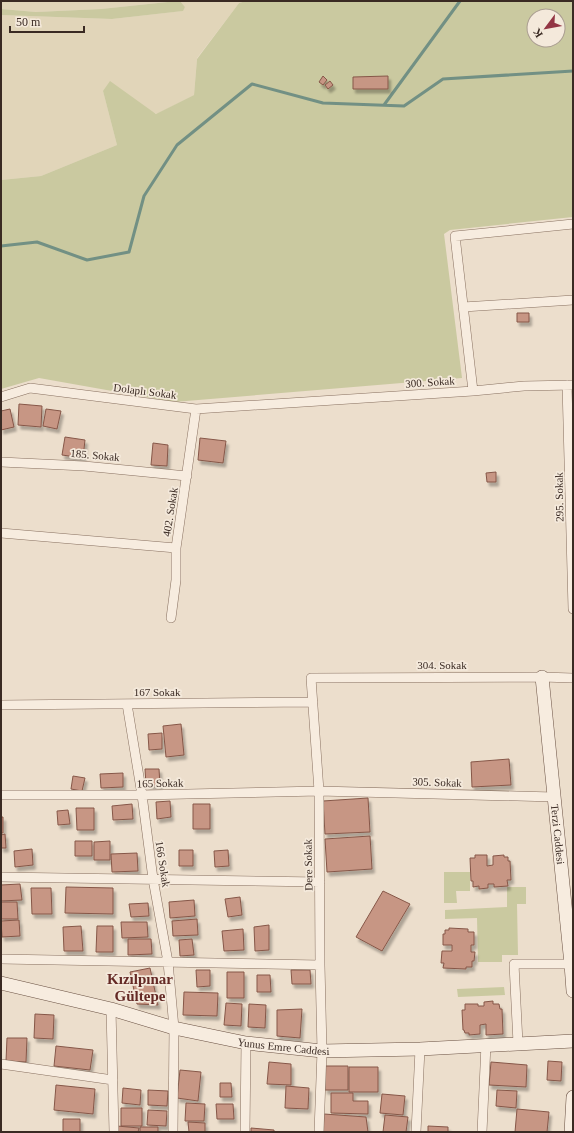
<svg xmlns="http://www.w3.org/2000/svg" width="574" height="1133" font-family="Georgia,serif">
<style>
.farmland{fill:#e1d5b9}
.green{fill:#cac9a0;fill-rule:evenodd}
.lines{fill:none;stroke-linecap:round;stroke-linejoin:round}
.stream{stroke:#729084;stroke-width:3}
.building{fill:#c79684;stroke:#865748;filter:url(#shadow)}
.street-casing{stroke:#887060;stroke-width:10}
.secondary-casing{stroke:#6a5143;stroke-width:14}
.street{stroke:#f7ecdf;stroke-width:9}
.secondary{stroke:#f7ecdf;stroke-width:13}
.labels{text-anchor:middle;stroke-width:3.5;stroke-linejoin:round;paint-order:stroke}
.street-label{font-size:11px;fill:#3a2a23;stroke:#f4e9db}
.district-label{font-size:15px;font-weight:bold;fill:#642925;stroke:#f4e9db}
</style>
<defs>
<filter id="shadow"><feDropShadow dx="2.5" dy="4" stdDeviation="1" flood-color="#0004"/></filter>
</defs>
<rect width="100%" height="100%" fill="#ecdecc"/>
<path class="farmland" d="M1,1H177L101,9L36,12L1,9Z
M180,1H246L239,3L197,58L194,95L157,114L103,91L117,145L41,176L1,180V15L112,19L182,11L185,7Z"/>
<path class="green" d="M177,1H180L185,7L183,11L112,19L1,15V9L36,12L101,9Z
M246,1H573V217L450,230L444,234L462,378L174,402L39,378L1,389V180L41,176L117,145L103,91L110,81L156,114L194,95L197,59L239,3ZM534,16H558V40H534Z
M444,872H470V891H456L457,903H444Z
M507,887H526V904H517L518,955H502V962H478L477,918L445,919V910L507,907Z
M504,987L505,995L458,997L457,989Z"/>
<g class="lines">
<path class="stream" d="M384,105L460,1
M1,246L37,242L87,260L129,252L144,196L177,145L252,84L323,103L404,106L443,79L573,71"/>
</g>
<path class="building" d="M323,76L327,80L323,85L319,82Z
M388,76V89H353V77Z
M330,81L333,85L328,89L325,85Z
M517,313H529V322H517Z
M19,404L42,406L41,427L18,425Z
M10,409L14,427L1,430V411Z
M46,409L61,411L57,429L43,426Z
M65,437L85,440L83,458L62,455Z
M200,438L226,441L223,463L198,460Z
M153,443L168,445L167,466L151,465Z
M496,472V482H487L486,473Z
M181,724L184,755L166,757L163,726Z
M162,733V749L149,750L148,734Z
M509,759L511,785L472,787L471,762Z
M145,769H159L160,785H146Z
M123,773V787L101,788L100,774Z
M73,776L85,778L82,791L71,789Z
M368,798L370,832L325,834L323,801Z
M170,801L171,817L157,819L156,802Z
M132,804L133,819L113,820L112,806Z
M193,804H210V829H193Z
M76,808H94V830H77Z
M68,810L70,824L58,825L57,811Z
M1,817H3V833H1Z
M5,834L6,848H1V835Z
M370,836L372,869L327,872L325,839Z
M75,841H92V856H75Z
M110,841V860H94V842Z
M32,849L33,865L15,867L14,851Z
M179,850H193V866H179Z
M228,850L229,866L215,867L214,851Z
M137,853L138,871L112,872L111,854Z
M475,855H487V866L493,865V856L504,855V857H508V861H510L511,880H507L508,886L494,887V884H488V888L479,889V886L473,887V881H471L470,858H475Z
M20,884L22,900L1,901V885Z
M66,887L113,888V914L65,913Z
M31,888H51L52,914H32Z
M383,891L410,904L382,951L356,937Z
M240,897L242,915L228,917L225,899Z
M194,900L195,916L170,918L169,902Z
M1,902H17L18,919H1Z
M148,903L149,916L131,917L129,904Z
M197,919L198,935L173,936L172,921Z
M19,920L20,936L2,937L1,921Z
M121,922H147L148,937L122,938Z
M269,925V950L255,951L254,927Z
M81,926L83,951H64L63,927Z
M97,926H113V952H96Z
M449,928L468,929V932H474V945H471V952H475L474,961H472V967H466V969L443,968L444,963H441L442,951H452V945H443V934H445V930H449Z
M243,929L244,950L224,951L222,931Z
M128,939H151L152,954L128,955Z
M192,939L194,955L180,956L179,940Z
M150,968L158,1005L137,1004L130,972Z
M196,970H210V986L197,987Z
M291,970H310L311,984H292Z
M227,972H244V998H227Z
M257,975H270L271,992H257Z
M184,992L218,993L217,1016L183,1015Z
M493,1001V1004H499L500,1009H502L503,1034L486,1035V1024L480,1025V1034L469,1035V1033H465L464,1030H463L462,1010H465V1004H478V1006H484V1002Z
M226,1003L242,1004L241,1026L224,1025Z
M249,1004L266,1005L265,1028L248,1027Z
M302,1009L300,1038L277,1036V1010Z
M35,1014L54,1015L53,1039L34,1038Z
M7,1038H27L26,1062L6,1061Z
M56,1046L93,1050L90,1070L54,1066Z
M548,1061L562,1062L561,1081L547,1080Z
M269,1062L291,1064V1085L267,1084Z
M491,1062L527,1065L526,1087L489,1085Z
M325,1066H348V1090H325Z
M349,1067H378V1092H349Z
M180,1070L201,1072L198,1101L177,1098Z
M220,1083H231L232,1097H220Z
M56,1085L95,1089L93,1114L54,1110Z
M286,1086L309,1088L308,1109L285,1108Z
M123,1088L141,1090L140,1105L122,1103Z
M148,1090L168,1091L167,1106L148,1105Z
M497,1090L517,1091L516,1108L496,1106Z
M331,1093H353V1101H368V1114L331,1113Z
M382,1094L405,1096L403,1115L380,1113Z
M186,1103L205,1104L204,1121H185Z
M216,1104H233L234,1119H217Z
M121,1108H142V1126H121Z
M517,1109L549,1112L547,1132H515Z
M148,1110L167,1111L166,1126L147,1125Z
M324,1114L366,1117L368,1132H323Z
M385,1115L408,1117L406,1132H383Z
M63,1119H80V1132H63Z
M188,1122L205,1123V1132H189Z
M117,1126L139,1128L138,1132H116Z
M428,1126L448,1127V1132H428Z
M140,1127H158V1132H140Z
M251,1128L274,1130V1132H251Z"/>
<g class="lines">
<defs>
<path id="street" d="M463,307L573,300
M567,385L573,609
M473,391L455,236L573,224
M1,397L30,388L196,409L473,391L524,386L573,385
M1,462L84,466L187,476
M1,533L176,548
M171,618L176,580V548L196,409
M127,704L142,795L153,879L168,962L174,1028L173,1132
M1,705L313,702
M1,795H142L319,791L554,797
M1,877L320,882
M1,959L320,965
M111,1009L114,1132
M518,1043L514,964H573
M1,1064L113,1080
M245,1132L246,1043
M319,1132L322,1051L320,965L319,791L311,678L542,677L573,678
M416,1132L420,1049
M482,1132L486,1044"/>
<g id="secondary">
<path id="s1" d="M542,677L571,964L573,991"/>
<path id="s2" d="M1,983L111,1009L174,1028L246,1043L322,1051L420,1049L573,1041"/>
<path d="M571,1132L573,1097"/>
</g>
</defs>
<use href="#street" class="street-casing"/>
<use href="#secondary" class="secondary-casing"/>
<use href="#street" class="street"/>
<use href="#secondary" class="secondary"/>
</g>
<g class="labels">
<g class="street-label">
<text transform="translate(430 382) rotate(-4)" y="4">300. Sokak</text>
<text transform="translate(145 391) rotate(7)" y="4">Dolaplı Sokak</text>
<text transform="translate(95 455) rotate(5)" y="4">185. Sokak</text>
<text transform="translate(559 497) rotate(-91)" y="4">295. Sokak</text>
<text transform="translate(170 512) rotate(-81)" y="4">402. Sokak</text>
<text x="442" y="669">304. Sokak</text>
<text x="157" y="696">167 Sokak</text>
<text transform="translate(437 782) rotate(2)" y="4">305. Sokak</text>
<text transform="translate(160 783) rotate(-1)" y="4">165 Sokak</text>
<text dy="4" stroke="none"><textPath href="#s1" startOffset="158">Terzi Caddesi</textPath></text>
<text transform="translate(163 864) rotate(81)" y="4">166 Sokak</text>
<text transform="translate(308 865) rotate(-91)" y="4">Dere Sokak</text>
<text dy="4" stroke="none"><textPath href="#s2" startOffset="290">Yunus Emre Caddesi</textPath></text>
</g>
<g class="district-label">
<text x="140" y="984">Kızılpınar<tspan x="140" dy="17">Gültepe</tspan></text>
</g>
</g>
<rect width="574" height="1133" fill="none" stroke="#3a2a23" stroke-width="4"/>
<g transform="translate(546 28) rotate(238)"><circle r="19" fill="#f4e9db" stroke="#aa9d91"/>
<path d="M0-3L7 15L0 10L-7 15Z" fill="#933544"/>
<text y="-6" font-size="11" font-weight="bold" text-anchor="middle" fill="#3a2a23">K</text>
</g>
<path d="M10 26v6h74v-6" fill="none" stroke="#3a2a23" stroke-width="2"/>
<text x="16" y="26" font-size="12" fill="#3a2a23" stroke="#f4e9db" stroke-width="3" paint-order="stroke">50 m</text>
</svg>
